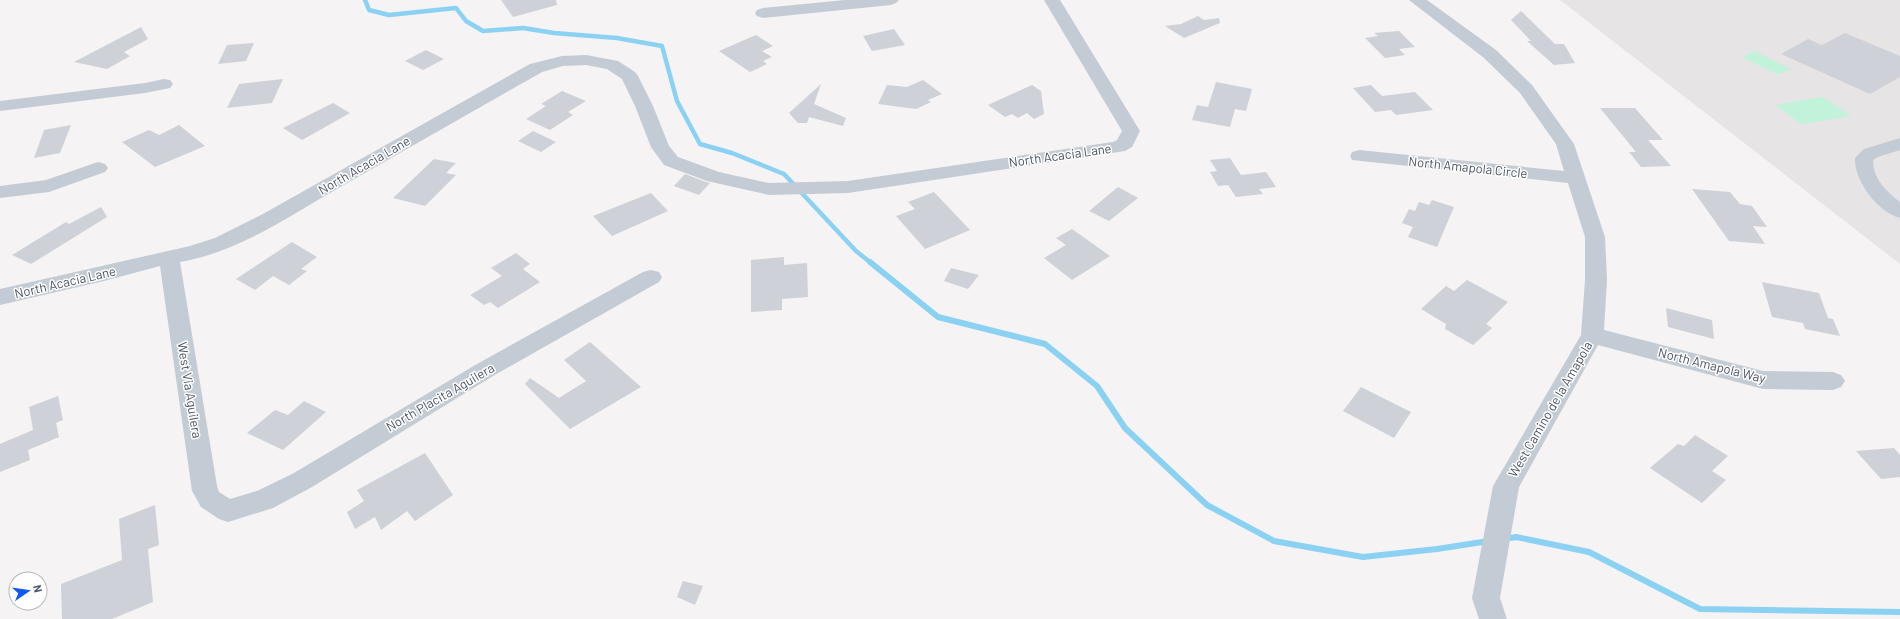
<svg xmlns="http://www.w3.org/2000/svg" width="1900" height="619" font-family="Barlow,sans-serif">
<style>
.education{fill:#e6e4e4}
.green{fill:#c0f3da}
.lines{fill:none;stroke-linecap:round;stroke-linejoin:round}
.stream-far1{stroke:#8bd1f2;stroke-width:4.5}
.stream{stroke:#8bd1f2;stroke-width:6}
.building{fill:#ced1d8}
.minor{fill:#c3cbd4;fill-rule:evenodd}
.labels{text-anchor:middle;stroke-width:3;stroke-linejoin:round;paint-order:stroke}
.street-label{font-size:13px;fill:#495362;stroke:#fff}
</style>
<rect width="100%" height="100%" fill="#f5f3f3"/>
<path class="education" d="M1560,0H1900V264Z"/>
<path class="green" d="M1755,51L1792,70L1777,74L1742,57Z
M1823,97L1851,116L1802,124L1775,105Z"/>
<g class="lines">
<path class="stream-far1" d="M365,0L369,10L389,15L456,8L466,21L483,31L523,28L554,33L617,38L662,46L677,101L700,144L732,153L784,174L856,251L871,263"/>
<path class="stream" d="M870,262L938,317L1045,344L1097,386L1125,428L1207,505L1274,541L1363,557L1437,549L1489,541
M1504,539L1516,537L1589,552L1700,609L1900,612"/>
</g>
<path class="building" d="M501,0H556L557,5L513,17Z
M1521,11L1555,44H1564L1575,63L1554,65L1527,41H1531L1511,20Z
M1198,16L1204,20L1219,18L1220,23L1184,38L1165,26L1181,24Z
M141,27L148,39L124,52L130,56L107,69L74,62Z
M894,29L905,45L872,51L863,36Z
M1399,31L1415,47L1399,49L1405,55L1385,58L1365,38L1378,36L1374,33Z
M1845,33L1900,56V77L1870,94L1781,54L1808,39L1822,45Z
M756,35L773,46L762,51L772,57L763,61L767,64L750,72L719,51Z
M254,43L246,61L218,64L227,45Z
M426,50L444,59L423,70L405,61Z
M283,79L272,103L227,108L239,84Z
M923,80L942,94L928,100L931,102L916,109L878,104L887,85L907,87Z
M1216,82L1252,89L1246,111L1235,109L1230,127L1192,120L1197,105L1208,107Z
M821,84L814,104L846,118L843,126L809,117L807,123H798L789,113Z
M1032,85L1041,91L1044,114L1034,119L1027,113L1018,118L1012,114L1005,117L988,105Z
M1371,85L1382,96L1415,92L1433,110L1396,115L1391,110L1375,112L1353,88Z
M562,91L586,101L568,112L573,115L550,130L526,119L546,106L541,104Z
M333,103L350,113L302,140L283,128Z
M1600,108H1635L1663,140H1648L1671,166L1641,167L1629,152H1636Z
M71,125L60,153L34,158L44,130Z
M179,125L205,146L155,167L122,142L149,130L159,135Z
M533,131L556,142L541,152L518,141Z
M1230,158L1241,175L1266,172L1276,187L1259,189L1263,194L1236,197L1228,185L1218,186L1210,172L1217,171L1210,160Z
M434,159L456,163L446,173L456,175L425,206L393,198Z
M685,174L706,182L710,183L699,195L674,186Z
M1118,187L1138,198L1109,221L1089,211Z
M1692,189L1730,192L1740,204L1752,206L1767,227L1753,226L1765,244L1729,241Z
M934,192L970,230L925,249L896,216L915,209L908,202Z
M651,193L668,211L612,236L593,216Z
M1432,200L1454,207L1437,247L1408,237L1413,227L1402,223L1409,209L1415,211L1419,202L1429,205Z
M101,207L107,217L31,264L12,255L66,222L69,224Z
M1072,229L1110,256L1072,280L1044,258L1066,245L1056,238Z
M292,242L317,257L301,269L307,271L289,285L273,276L255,290L236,279Z
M516,253L530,264L523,269L540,282L498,308L490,302L484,305L470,295L502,276L491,268Z
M784,257V265L807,263L808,297L782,299V310L751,312V260Z
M951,268L979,275L968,289L944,281Z
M1467,280L1508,302L1486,324L1492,328L1473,345L1445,329L1446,324L1421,309L1446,286L1454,291Z
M1762,282L1819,293L1828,318L1833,319L1840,336L1805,329L1803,323L1772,317Z
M1666,308L1712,320L1714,339L1668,327Z
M590,342L641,387L570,429L525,384L530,378L559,398L586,381L564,360Z
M1361,387L1411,412L1394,438L1343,411Z
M58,396L63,420L56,423L59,437L28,450L30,460L0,472V444L33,430L29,407Z
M304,401L326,412L283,450L247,433L275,410L288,415Z
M1695,435L1728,456L1712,471L1726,480L1702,503L1650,468L1678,444L1684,446Z
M1894,448L1900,455V477L1881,479L1856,451Z
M425,453L453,495L415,521L407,511L381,530L375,517L355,529L347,512L364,501L357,490Z
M155,505L159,545L148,549L153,602L112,619H62L61,584L122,560L119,519Z
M683,581L703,586L695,605L677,597Z"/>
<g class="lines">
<path class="minor" d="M845,0H899L896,3L891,5L763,18L757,16L755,13L757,10L763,8Z
M1044,0H1060L1140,131L1132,147L1125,151L848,193L769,195L707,181L664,165L651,147L635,106L622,79L607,69L586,65L563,66L542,72C475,110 408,148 342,186C291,215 239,252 180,262L217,486L219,492L230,499L257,491L294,473L477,364L643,272L651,270L659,272L662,277L659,282L493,376L312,487L273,508L228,522L219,519L201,507L192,491L160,266L104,281L0,305V289L190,246L215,238L261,215L530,64L562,56L586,55L618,61L635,72L638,76L653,106L669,146L678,157L719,172L769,183L848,181L1113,142L1117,140L1122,131Z
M1409,0H1427L1496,50L1532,85L1574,144L1605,237L1607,280L1604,330L1763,371L1833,372L1841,375L1845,381L1841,387L1833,390L1763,389L1598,345L1519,487L1500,598L1507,619H1479L1472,598L1493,486L1581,335L1585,280V237L1568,183L1352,160L1350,156L1352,152L1359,150L1564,171L1556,144L1520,93L1484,58Z
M164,79L170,80L173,84L170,88L145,93L0,111V101L145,83Z
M1900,138V150L1878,157L1873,160C1873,179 1886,191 1900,202V218C1878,212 1854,181 1855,158L1864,149Z
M98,162L105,164L108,168L105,172L49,192L0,198V186L46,180Z"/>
</g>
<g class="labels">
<g class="street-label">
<text transform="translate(1060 155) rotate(-8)" y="5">North Acacia Lane</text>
<text transform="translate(364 165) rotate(-30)" y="5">North Acacia Lane</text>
<text transform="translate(1468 167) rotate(6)" y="5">North Amapola Circle</text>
<text transform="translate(65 282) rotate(-13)" y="5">North Acacia Lane</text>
<text transform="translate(1712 365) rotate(14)" y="5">North Amapola Way</text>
<text transform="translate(190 390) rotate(81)" y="5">West Via Aguilera</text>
<text transform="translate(440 397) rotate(-30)" y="5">North Placita Aguilera</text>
<text transform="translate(1550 409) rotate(-60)" y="5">West Camino de la Amapola</text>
</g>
</g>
<g transform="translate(28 591) rotate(77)"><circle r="19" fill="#ffffff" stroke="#b6bac0"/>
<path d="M0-3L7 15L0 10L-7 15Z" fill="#1059f1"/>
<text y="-6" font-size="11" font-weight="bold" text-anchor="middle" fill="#495362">N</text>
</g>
</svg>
